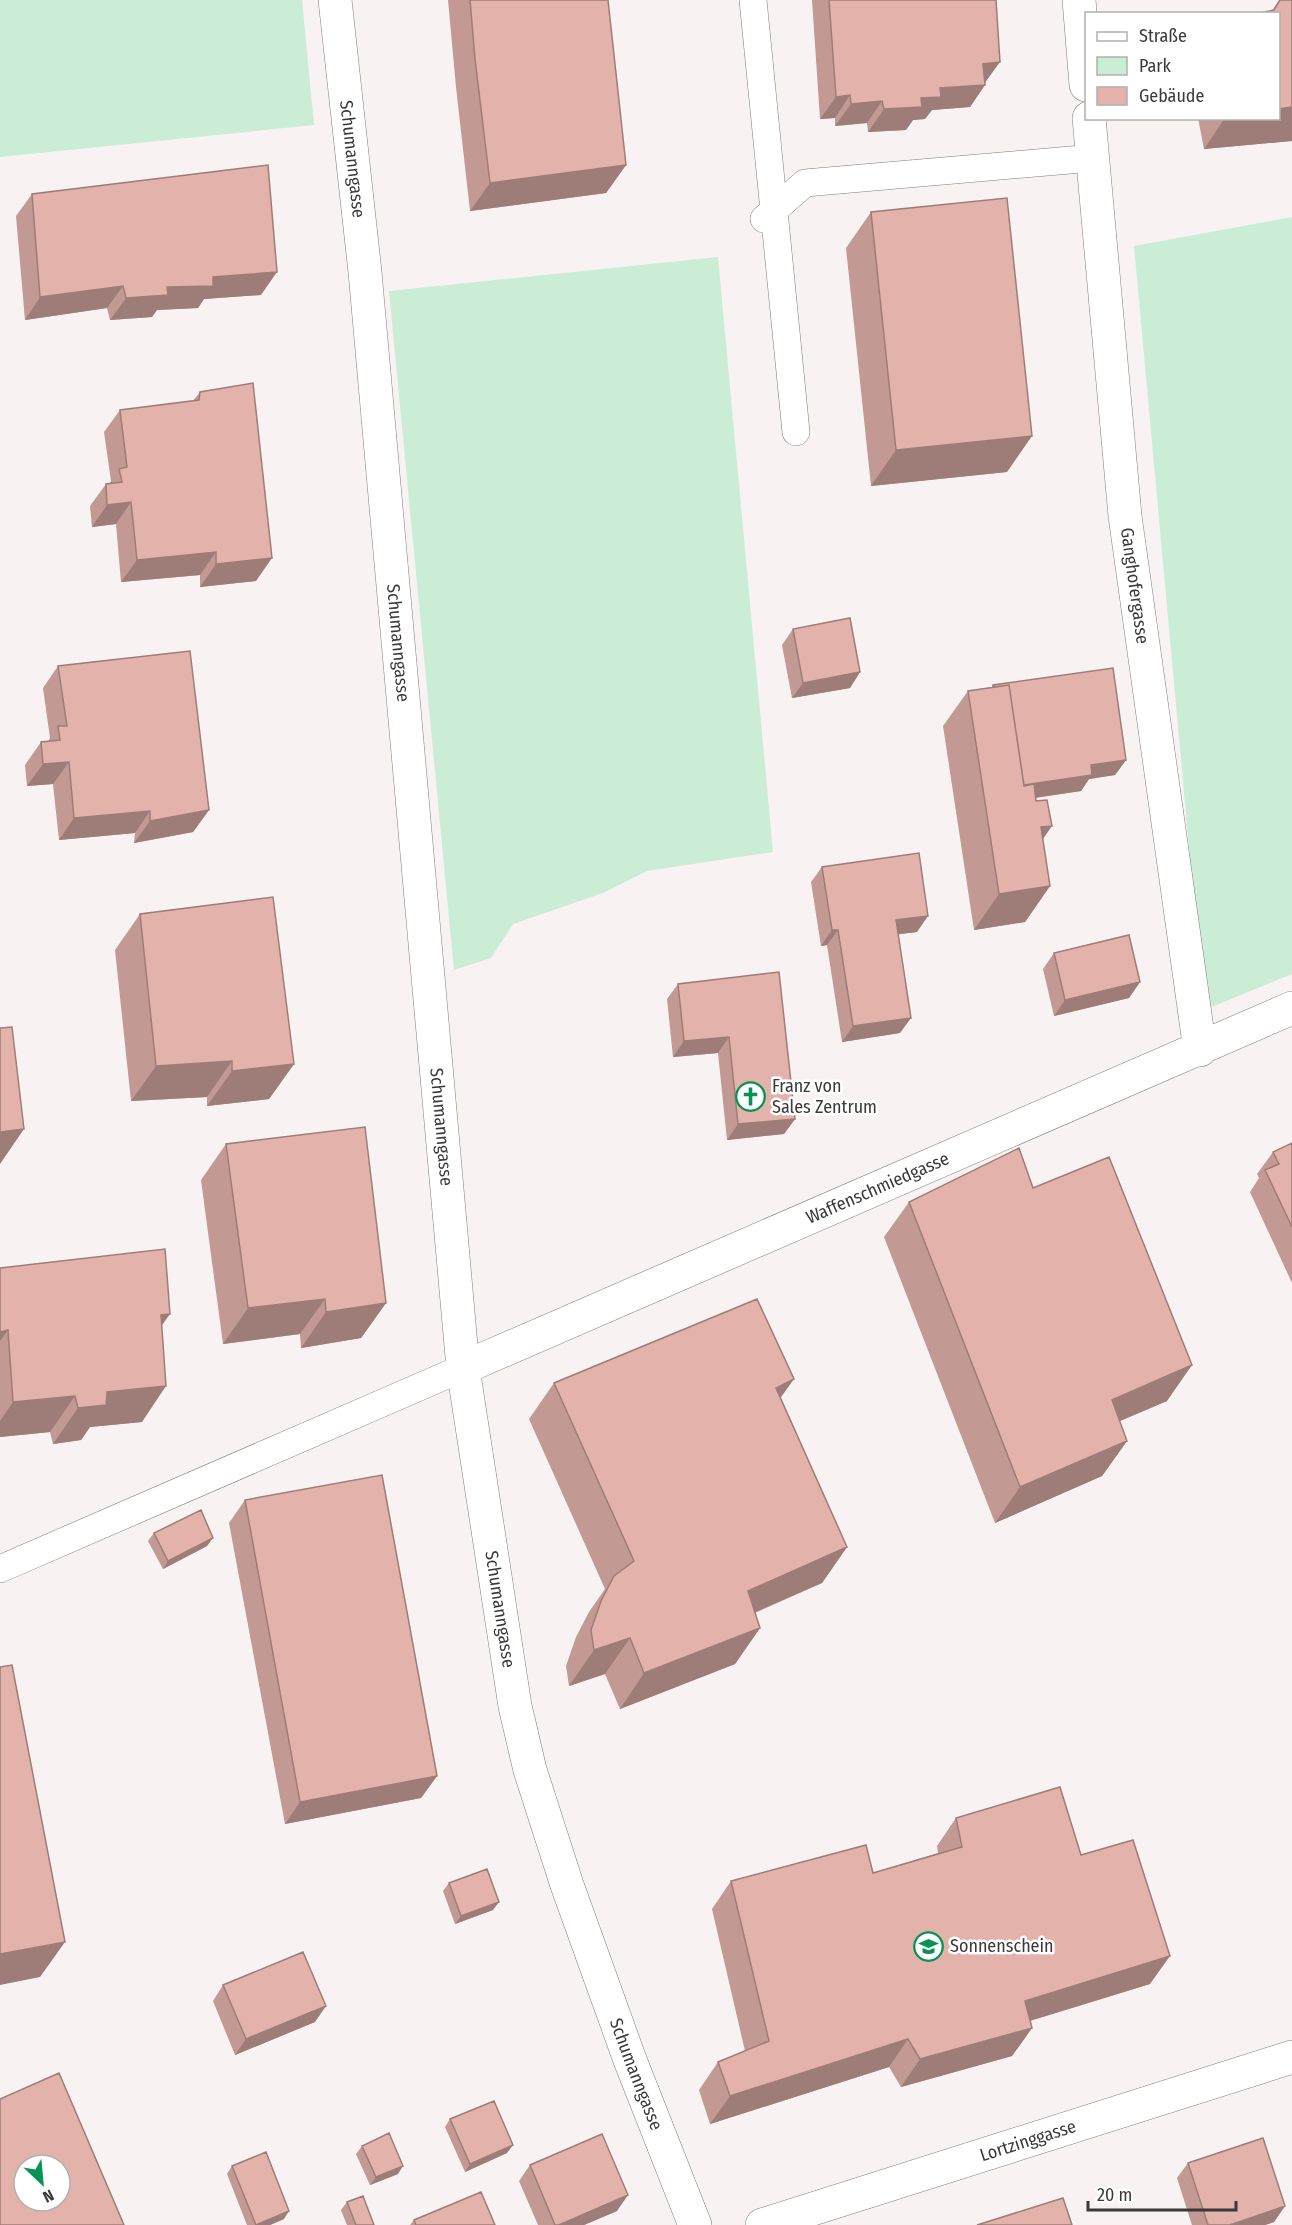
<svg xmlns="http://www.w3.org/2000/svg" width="1292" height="2225" font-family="'Fira Sans Condensed',sans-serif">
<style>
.green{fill:#cbedd5}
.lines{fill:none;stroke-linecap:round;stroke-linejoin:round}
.service-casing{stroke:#827c7c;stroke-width:28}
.minor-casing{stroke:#827c7c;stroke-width:34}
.service{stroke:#fff;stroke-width:27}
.minor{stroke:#fff;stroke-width:33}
.wall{fill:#c29993}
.shaded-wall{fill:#9e7d78}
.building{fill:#e2b2ab;stroke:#9e7d78;stroke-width:1.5;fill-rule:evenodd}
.labels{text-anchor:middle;stroke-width:5;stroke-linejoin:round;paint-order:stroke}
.street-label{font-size:18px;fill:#3c3939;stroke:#fff}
.poi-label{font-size:18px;fill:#3c3939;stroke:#fff;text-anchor:start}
</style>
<rect width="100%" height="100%" fill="#f8f2f2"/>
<path class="green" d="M0,0H302L314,125L0,157Z
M1292,217V974L1204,1010L1134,246Z
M718,257L773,852L647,871L603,893L513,924L491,958L454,970L389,291Z"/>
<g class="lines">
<defs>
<path id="service" d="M753,0L796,432
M764,219L805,183L1093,158
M0,1569L463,1368"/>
<g id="minor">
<path id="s1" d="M335,0L365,272L463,1368L515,1706L530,1770L567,1885L630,2060L695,2225"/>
<path d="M1079,0L1086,85"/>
<path id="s2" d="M1089,118L1125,516L1200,1050"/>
<path id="s3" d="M463,1368L1292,1008"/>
<path id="s4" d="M762,2225L1292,2057"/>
</g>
</defs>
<use href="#service" class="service-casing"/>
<use href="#minor" class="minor-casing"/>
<use href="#service" class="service"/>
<use href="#minor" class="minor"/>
</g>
<path class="wall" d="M448,0H608L626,165L606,193L470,211L456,87Z
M812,0H996L985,85L970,107L932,110L925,119L913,120L906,130L868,132L867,123L835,126V118L820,119Z
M1279,0H1292V141L1204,149L1198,118H1278L1272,11Z
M32,194L261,295L204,299L198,308L157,310L152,317L110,320L107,308L25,320L16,216Z
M871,212L1007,472L871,486L846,248Z
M200,392L256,581L200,587V575L121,582L116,524L92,527L90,506L106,484H109L111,481L104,432L120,410L193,401Z
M793,629L860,672L850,688L792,698L782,645Z
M58,666L209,810L193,832L134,843L135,833L59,840L53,784L27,786L25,765L41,742H48L50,738L43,688Z
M993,685L1126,760L1115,775L1089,779L1081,791L1036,798L1050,886L1025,922L974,930L943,726L968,691L992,687Z
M822,867L917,932L898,934L900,1033L842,1042L827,945L821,946L811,882Z
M140,914L294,1064L269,1099L207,1106V1097L131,1101L115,950Z
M1054,953L1140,982L1129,998L1054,1016L1043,969Z
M779,972L795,1119L784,1134L727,1140L718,1053L673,1057L667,999L678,984Z
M1292,1143V1283L1250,1192L1259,1178L1257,1174L1273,1152Z
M226,1144L386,1303L361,1338L301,1348L300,1334L223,1344L201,1180Z
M1033,1188L1167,1401L1120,1421L1127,1441L1102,1476L995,1523L884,1237L909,1202Z
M0,1268L162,1326L142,1422L90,1427L81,1440L53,1444L50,1432L0,1437Z
M554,1383L781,1398L847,1547L822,1583L755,1613L760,1628L735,1664L620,1709L605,1674L569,1686L566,1666L576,1637L589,1612L605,1589L529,1419Z
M245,1500L437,1776L421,1798L285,1824L229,1523Z
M154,1533L207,1546L163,1569L148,1541Z
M956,1818L1081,1855L1150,1984L1030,2021L1032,2028L1012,2056L901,2087L889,2067L710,2124L699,2090L718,2062L745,2051L712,1909L731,1881L873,1873L938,1853L937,1846Z
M449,1883L493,1910L455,1924L443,1891Z
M223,1985L315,2022L235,2055L213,2001Z
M450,2119L507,2153L465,2172L445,2127Z
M362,2146L398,2174L370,2185L356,2154Z
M1188,2163L1285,2206L1274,2222L1265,2225H1192L1177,2178Z
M530,2165L617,2211L584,2225H538L519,2181Z
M232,2166L284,2219L270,2225H247L227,2174Z
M347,2202L374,2225H347L341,2210Z
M414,2220L495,2225H410Z"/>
<path class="shaded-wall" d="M1000,62L984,84L983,64Z
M985,85L970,107L932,110L925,119L913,120L906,130L868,132L884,109L921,98L940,88Z
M850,95L835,118L820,119L836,97Z
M882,101L867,123L835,126L851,104Z
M1292,107V141L1204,149L1225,118H1278V109Z
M626,165L606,193L470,211L490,183Z
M277,272L261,295L204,299L198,308L157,310L152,317L110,320L126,298L213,277Z
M123,286L107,308L25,320L40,297Z
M1032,436L1007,472L871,486L896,450Z
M131,502L116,524L92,527L107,505Z
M216,552L200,575L121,582L137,560Z
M272,558L256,581L200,587L216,564Z
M860,672L850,688L792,698L803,683Z
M1126,760L1115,775L1089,779L1081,791L997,803L1008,787L1091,765Z
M69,762L53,784L27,786L43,764Z
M209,810L193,832L134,843L150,821Z
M150,811L135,833L59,840L74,818Z
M1052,826L1027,862L1041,827Z
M1050,886L1025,922L974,930L999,894Z
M928,916L917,932L885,936L896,920Z
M832,930H838L827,945L821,946Z
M1140,982L1129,998L1054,1016L1065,1000Z
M911,1018L900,1033L842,1042L853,1026Z
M729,1037L718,1053L673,1057L684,1041Z
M232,1061L207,1097L131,1101L156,1066Z
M294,1064L269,1099L207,1106L232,1071Z
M795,1119L784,1134L727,1140L738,1124Z
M24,1129L0,1164V1132Z
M325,1299L300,1334L223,1344L248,1308Z
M386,1303L361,1338L301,1348L326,1312Z
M170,1314L145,1349L161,1315Z
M8,1330L0,1341V1332Z
M1192,1365L1167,1401L1087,1435L1112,1400Z
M794,1379L769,1414L776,1388Z
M166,1386L142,1422L90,1427L81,1440L53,1444L78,1408L107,1392Z
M75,1396L50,1432L0,1437V1421L13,1402Z
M1127,1441L1102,1476L995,1523L1020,1487Z
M213,1538L207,1546L163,1569L168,1561Z
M847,1547L822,1583L723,1626L748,1591Z
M760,1628L735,1664L620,1709L644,1673Z
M630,1638L605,1674L569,1686L594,1650Z
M437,1776L421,1798L285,1824L300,1802Z
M499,1902L493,1910L455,1924L461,1916Z
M65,1942L40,1977L0,1985V1954Z
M1170,1956L1150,1984L1006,2028L1025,2001Z
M326,2006L315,2022L235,2055L246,2039Z
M1032,2028L1012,2056L901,2087L920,2059Z
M908,2039L889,2067L710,2124L730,2096Z
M513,2145L507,2153L465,2172L470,2164Z
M403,2166L398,2174L370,2185L376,2177Z
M628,2195L617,2211L584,2225H559Z
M1285,2206L1274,2222L1265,2225H1230Z
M289,2211L284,2219L270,2225H256Z"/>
<path class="building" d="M470,0H608L626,165L490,183L475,59Z
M829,0H996L1000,62L983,64L985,85L940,88L941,97L921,98L922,107L884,109L882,101L851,104L850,95L836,97Z
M1280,0H1292V107L1278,109V14H1254L1274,10Z
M268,165L277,272L213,277V286L167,287L168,295L126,298L123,286L40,297L32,194Z
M1007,198L1032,436L896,450L871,212Z
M253,383L272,558L216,564V552L137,560L131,502L107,505L106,484L122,482L119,469L127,467L120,410L199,400L200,392Z
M850,618L860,672L803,683L793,629Z
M190,651L209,810L150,821V811L74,818L69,762L43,764L41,742L60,740L58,726H67L58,666Z
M1113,668L1126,760L1091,765L1092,775L1024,785L1009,685L993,687V685Z
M1009,685L1024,786L1034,784L1036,801L1047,800L1052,826L1041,827L1050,886L999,894L968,691Z
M919,853L928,916L896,920L911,1018L853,1026L838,930H832L822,867Z
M273,897L294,1064L232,1071V1061L156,1066L140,914Z
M1129,935L1140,982L1065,1000L1054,953Z
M779,972L795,1119L738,1124L729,1037L684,1041L678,984Z
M12,1027L24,1129L0,1132V1028Z
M365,1127L386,1303L326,1312L325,1299L248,1308L226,1144Z
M1292,1143V1227L1265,1170L1279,1164L1273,1152Z
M1019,1148L1033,1188L1109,1157L1192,1365L1112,1400L1127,1441L1020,1487L909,1202Z
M165,1249L170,1314L161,1315L166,1386L107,1392L106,1405L78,1408L75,1396L13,1402L8,1330L0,1332V1268Z
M757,1299L794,1379L776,1388L847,1547L748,1591L760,1628L644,1673L630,1638L594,1650L591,1630L601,1601L614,1576L634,1561L554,1383Z
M382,1475L437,1776L300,1802L245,1500Z
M201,1510L213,1538L168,1561L154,1533Z
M12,1665L65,1942L0,1954V1667Z
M1060,1787L1081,1855L1133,1840L1170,1956L1025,2001L1032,2028L920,2059L908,2039L730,2096L718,2062L769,2041L731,1881L866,1845L873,1873L962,1847L956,1818Z
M487,1869L499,1902L461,1916L449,1883Z
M303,1952L326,2006L246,2039L223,1985Z
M59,2073L124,2225H0V2099ZM24,2165H60V2201H24Z
M494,2101L513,2145L470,2164L450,2119Z
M389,2133L403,2166L376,2177L362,2146Z
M602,2134L628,2195L559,2225H555L530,2165Z
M1263,2138L1285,2206L1230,2225H1208L1188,2163Z
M266,2152L289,2211L256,2225L232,2166Z
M481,2192L495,2225H416L414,2220Z
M363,2196L374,2225H356L347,2202Z
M1063,2198L1072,2225H977Z"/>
<defs>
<symbol id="church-ring" viewBox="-11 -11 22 22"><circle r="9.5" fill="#fff" stroke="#079353" stroke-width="1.5"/><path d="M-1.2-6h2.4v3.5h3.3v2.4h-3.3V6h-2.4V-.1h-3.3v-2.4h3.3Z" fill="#079353"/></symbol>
<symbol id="school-ring" viewBox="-11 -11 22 22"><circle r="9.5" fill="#fff" stroke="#079353" stroke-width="1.5"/><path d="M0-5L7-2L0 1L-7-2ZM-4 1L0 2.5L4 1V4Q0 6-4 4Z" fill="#079353"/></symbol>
</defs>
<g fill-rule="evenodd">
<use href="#church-ring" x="734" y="1080" width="33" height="33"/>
<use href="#school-ring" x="912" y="1930" width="33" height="33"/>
</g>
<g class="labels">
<g class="street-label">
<text dy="6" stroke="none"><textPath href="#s1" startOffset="160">Schumanngasse</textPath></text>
<text dy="6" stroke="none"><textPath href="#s2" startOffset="470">Ganghofergasse</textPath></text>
<text dy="6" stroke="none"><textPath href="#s1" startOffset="646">Schumanngasse</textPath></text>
<text dy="6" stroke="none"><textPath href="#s1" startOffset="1132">Schumanngasse</textPath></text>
<text dy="6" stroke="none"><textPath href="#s3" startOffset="452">Waffenschmiedgasse</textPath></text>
<text dy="6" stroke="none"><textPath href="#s1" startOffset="1618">Schumanngasse</textPath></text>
<text dy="6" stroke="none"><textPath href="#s1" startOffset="2104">Schumanngasse</textPath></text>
<text dy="6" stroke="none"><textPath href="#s4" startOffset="279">Lortzinggasse</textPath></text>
</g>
<g class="poi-label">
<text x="772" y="1092">Franz von<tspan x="772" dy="21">Sales Zentrum</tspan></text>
<text x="950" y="1952">Sonnenschein</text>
</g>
</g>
<rect x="1085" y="12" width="195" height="108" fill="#ffffff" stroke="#b1b0b0" stroke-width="1.5"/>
<rect x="1097" y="32" width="30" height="9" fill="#ffffff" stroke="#b1b0b0" stroke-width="1.5"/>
<text x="1139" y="42" font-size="18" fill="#3c3939">Straße</text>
<rect x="1097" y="57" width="30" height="18" fill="#cbedd5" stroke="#b1b0b0" stroke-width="1.5"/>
<text x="1139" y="72" font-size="18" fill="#3c3939">Park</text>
<rect x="1097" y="87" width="30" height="18" fill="#e2b2ab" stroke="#b1b0b0" stroke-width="1.5"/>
<text x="1139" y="102" font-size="18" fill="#3c3939">Gebäude</text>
<g transform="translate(42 2183) rotate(154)"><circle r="28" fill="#ffffff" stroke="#b1b0b0" stroke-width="1.5"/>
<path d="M0-4.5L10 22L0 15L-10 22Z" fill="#079353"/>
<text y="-9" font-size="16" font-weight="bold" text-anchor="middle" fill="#3c3939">N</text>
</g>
<path d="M1088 2201v9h148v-9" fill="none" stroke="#3c3939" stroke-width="3"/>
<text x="1097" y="2201" font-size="18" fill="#3c3939" stroke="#ffffff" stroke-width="4.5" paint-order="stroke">20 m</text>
</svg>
